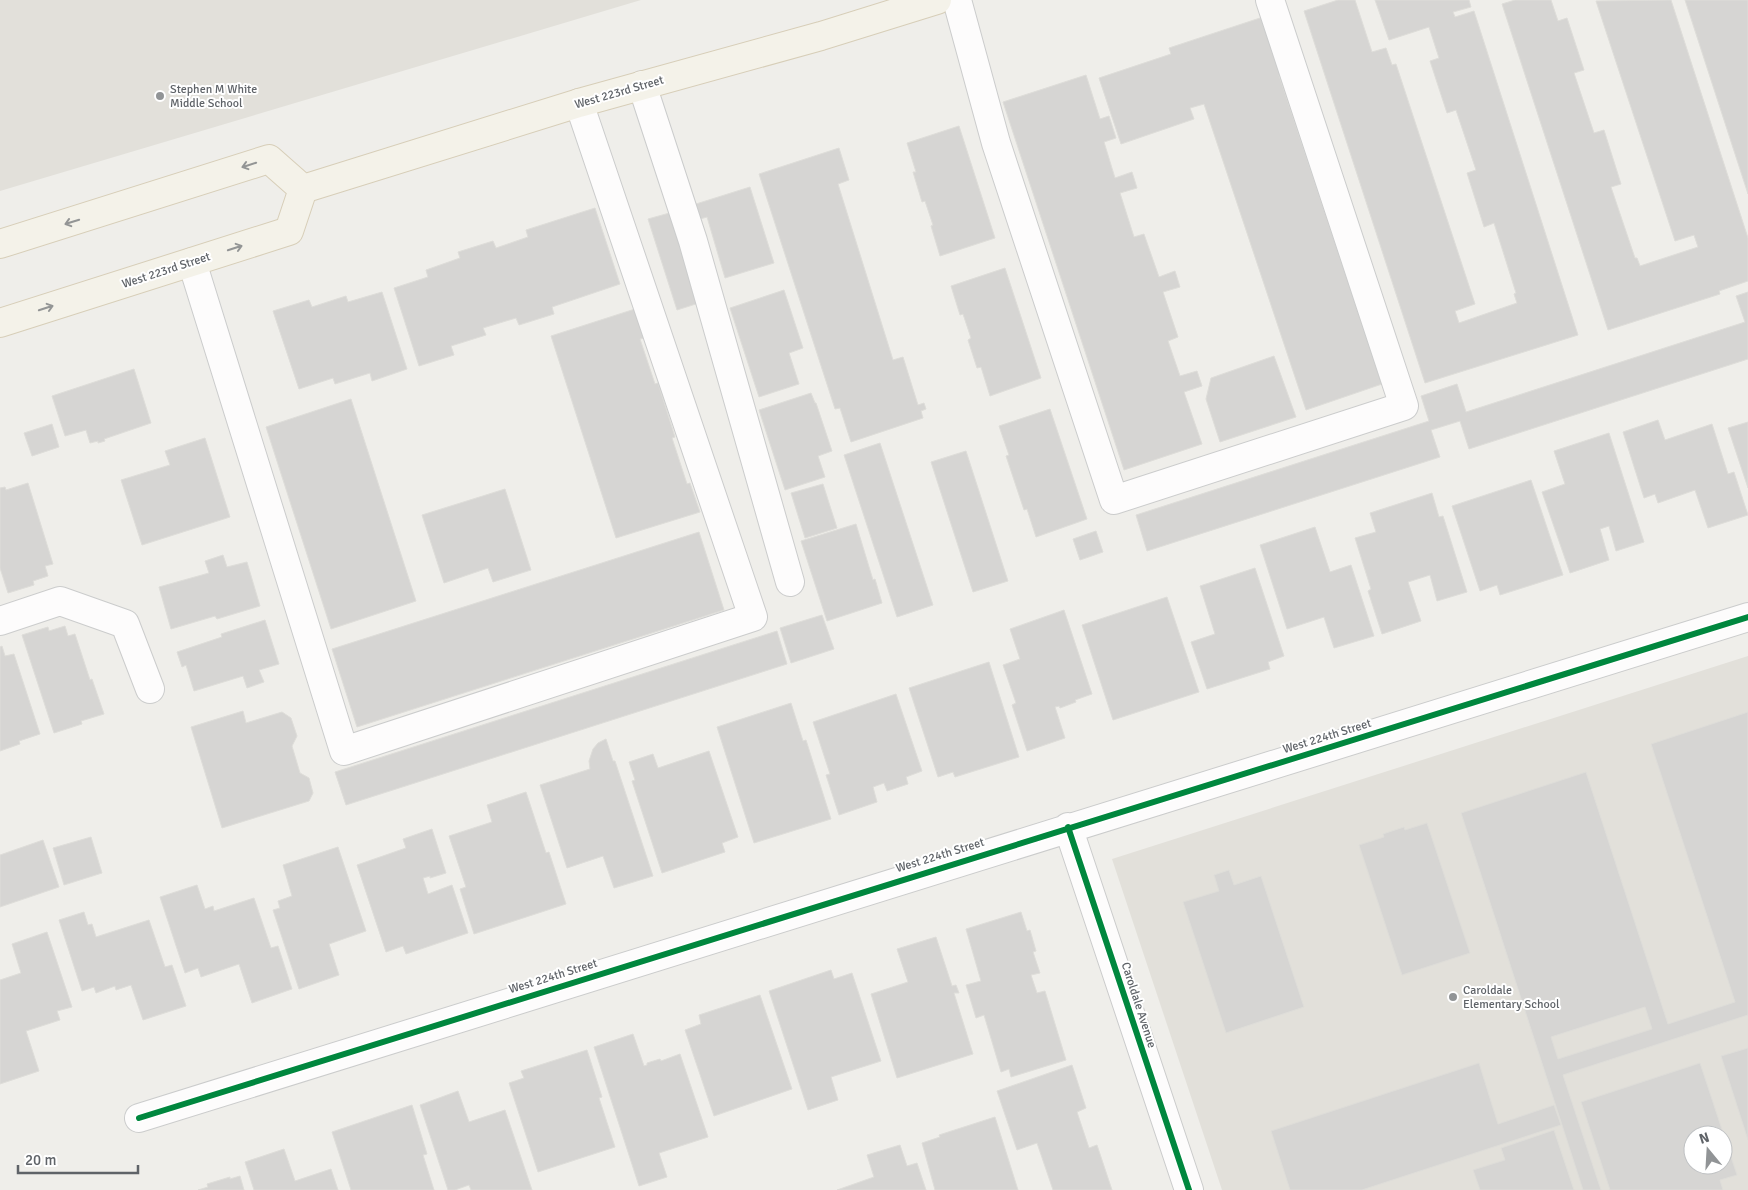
<svg xmlns="http://www.w3.org/2000/svg" width="1748" height="1190" font-family="Signika,sans-serif">
<style>
.education{fill:#e2e0da;fill-rule:evenodd}
.building{fill:#d6d5d3;stroke:#deddd9;fill-rule:evenodd}
.lines{fill:none;stroke-linecap:round;stroke-linejoin:round}
.minor-casing{stroke:#cbcccc;stroke-width:30}
.major-casing{stroke:#d7ceb8;stroke-width:30}
.minor{stroke:#fdfcfc;stroke-width:28}
.major{stroke:#f4f2e9;stroke-width:28}
.cycleway-casing{stroke:#fff;stroke-width:9}
.cycleway{stroke:#00873e;stroke-width:6}
.oneway{stroke:#939595}
.poi-dot{fill:#919496;stroke:#fff;stroke-width:2}
.labels{text-anchor:middle;stroke-width:4;stroke-linejoin:round;paint-order:stroke}
.poi-label{font-size:12px;fill:#5f6368;stroke:#fff;text-anchor:start}
.street-label{font-size:12px;fill:#5f6368;stroke:#fff}
</style>
<rect width="100%" height="100%" fill="#efeeea"/>
<path class="education" d="M0,0H641L0,191Z
M1748,656V1190H1222L1112,859ZM1693,1135H1723V1165H1693Z"/>
<path class="building" d="M1338,0H1355L1372,52L1386,48L1392,65L1396,64L1475,304L1455,311L1459,323L1517,303L1514,294L1516,293L1494,223L1484,227L1467,173L1476,170L1456,110L1447,113L1430,61L1439,58L1429,27L1389,40L1375,0H1469L1471,7L1453,12L1455,17L1474,11L1578,335L1425,383L1304,11Z
M1515,0H1551L1558,21L1567,18L1584,70L1574,73L1594,133L1604,130L1621,184L1611,187L1635,258H1637L1640,266L1698,247L1694,235L1675,241L1596,1L1671,0L1748,238V281L1719,291L1720,294L1608,330L1502,4Z
M1685,0H1748V194Z
M1263,17L1282,74L1279,75L1382,384L1306,410L1204,104L1190,108L1194,119L1121,144L1099,78L1171,54L1169,48Z
M1086,75L1100,119L1109,116L1116,138L1104,142L1115,178L1132,172L1137,188L1120,193L1134,237L1144,234L1159,277L1175,271L1180,287L1163,292L1178,337L1168,341L1180,376L1197,371L1202,386L1184,392L1202,444L1124,470L1003,102Z
M959,126L995,238L940,256L931,226L933,225L925,201L922,202L913,172H916L907,143Z
M839,148L849,180L838,184L893,360L903,357L918,405L924,403L926,409L921,411L923,418L851,442L840,408L835,409L759,174Z
M750,187L774,263L725,278L707,217L700,219L696,204Z
M595,208L620,284L552,307L554,314L519,325L516,318L483,328L486,335L451,346L454,355L419,366L394,288L428,277L426,270L460,258L458,252L493,241L496,248L528,237L526,230Z
M673,212L702,302L677,310L648,219Z
M1005,268L1041,378L990,396L981,367L977,368L968,340L971,338L963,314L960,315L951,286Z
M784,290L803,348L789,353L799,384L759,397L730,308Z
M382,292L407,369L372,381L370,373L335,384L333,378L299,389L273,311L309,300L312,307L346,296L348,302Z
M1748,292V359L1469,449L1460,421L1431,430L1440,457L1147,551L1136,515L1429,421L1421,396L1457,384L1466,412L1745,322L1736,296Z
M635,309L644,338L640,339L655,384L658,383L675,437L672,438L687,484L690,483L700,512L616,538L551,336Z
M1274,356L1296,417L1220,442L1206,399L1211,378Z
M134,369L151,423L104,439L105,441L98,443V441L90,443L86,430L65,436L52,396Z
M811,393L815,403H816L832,451L818,456L825,477L785,490L759,410Z
M351,399L416,601L331,629L266,427Z
M1050,409L1087,519L1036,537L1027,509L1024,510L1006,456L1009,455L999,426Z
M1658,420L1665,440L1712,424L1728,474L1734,472L1748,515L1708,528L1695,490L1658,503L1655,494L1644,498L1623,432Z
M1748,422V488L1728,428Z
M52,424L59,447L32,456L24,433Z
M1609,433L1644,542L1616,551L1609,526L1600,529L1609,560L1570,573L1542,492L1565,484L1554,451Z
M205,438L230,517L142,545L121,480L170,465L165,451Z
M880,443L933,605L897,617L844,455Z
M966,451L1008,581L973,592L931,462Z
M1531,480L1563,575L1500,595L1497,585L1480,591L1452,506Z
M28,483L53,564L45,566L48,576L33,581L34,585L8,593L0,568V488L5,487L6,490Z
M823,484L837,528L805,538L791,493Z
M505,489L531,570L493,582L488,568L444,583L422,515Z
M1432,493L1439,517L1443,516L1467,592L1437,601L1430,575L1408,582L1421,621L1382,634L1368,591L1371,589L1355,538L1376,532L1370,513Z
M856,524L873,580L875,579L882,603L827,621L801,541Z
M1315,527L1330,572L1351,565L1374,636L1334,648L1324,617L1287,629L1260,545Z
M1096,531L1103,552L1080,560L1073,539Z
M699,532L724,610L357,727L332,649Z
M223,555L227,567L247,562L260,606L217,619L215,616L171,629L159,587L209,573L205,561Z
M1255,568L1284,656L1268,662L1270,669L1207,689L1191,642L1215,634L1200,586Z
M1167,597L1199,692L1113,720L1082,625Z
M1064,610L1092,694L1075,700L1076,702L1060,708L1059,706L1055,707L1065,738L1027,751L1012,705L1016,703L1003,665L1020,659L1010,629Z
M822,615L834,649L791,663L780,628Z
M265,620L279,664L259,670L264,682L247,688L243,676L194,691L186,665L182,667L177,652L222,637L221,634Z
M65,626L68,636L75,634L90,680L92,679L104,714L81,721L82,724L54,733L22,635L48,627L49,631Z
M777,631L787,664L346,805L335,772Z
M2,646L5,656L14,654L40,734L19,741L20,744L0,751V647Z
M989,662L1019,757L955,777L953,772L938,777L909,688Z
M896,694L922,771L906,777L908,784L887,791L884,783L873,787L877,802L839,815L826,775L830,774L813,722Z
M791,703L803,741L806,740L831,819L754,843L717,727Z
M243,711L246,723L282,712L291,718L297,736L292,746L300,773L309,778L313,793L309,801L222,828L191,727Z
M1748,712V1015L1563,1075L1601,1190H1583L1461,813L1586,772L1668,1024L1735,1002L1651,744ZM1645,1007L1652,1029L1558,1059L1551,1037Z
M606,739L613,761H615L653,876L614,888L603,856L567,868L540,785L590,769L589,761L593,749L598,743Z
M709,751L738,837L722,843L725,852L662,873L632,781L635,780L629,762L653,754L658,768Z
M526,792L546,853L549,852L566,904L474,934L460,889L466,887L449,836L492,822L487,805Z
M1427,823L1470,953L1402,975L1359,845L1384,837L1383,834L1404,827L1405,830Z
M432,829L446,873L430,878V876L423,878L428,894L452,885L468,933L406,954L403,946L386,952L357,865L406,848L403,839Z
M91,837L102,873L64,885L53,848Z
M43,840L59,887L0,907V855Z
M338,847L366,931L329,944L339,975L299,989L273,910L280,908L278,901L292,896L283,865Z
M1229,870L1234,885L1261,876L1304,1007L1226,1033L1183,902L1219,891L1214,875Z
M197,885L205,909L213,906L214,911L254,898L271,948L278,946L292,989L252,1003L239,964L201,977L198,968L185,973L160,897Z
M84,912L88,925L92,924L96,937L149,920L165,967L172,965L186,1006L143,1020L131,985L116,990L115,986L96,993L94,987L82,991L59,920Z
M1021,912L1027,931L1030,930L1036,951L1033,952L1040,973L1031,975L1037,993L1045,991L1066,1060L1011,1077L1009,1069L1001,1072L984,1015L976,1018L966,985L981,981L966,929Z
M47,932L72,1007L57,1011L60,1020L26,1031L39,1071L0,1084V980L21,973L12,944Z
M936,937L952,986L956,985L959,993H954L973,1054L897,1078L871,994L908,982L897,949Z
M831,970L834,979L852,973L881,1061L831,1077L838,1100L808,1110L769,991Z
M760,995L792,1089L714,1116L685,1030L701,1024L699,1015Z
M633,1034L644,1066L647,1065V1063L660,1059L661,1061L680,1054L708,1137L659,1153L667,1177L639,1186L594,1047Z
M1748,1048V1140L1721,1056Z
M587,1050L602,1097L599,1098L615,1147L538,1172L509,1083L524,1078L521,1071Z
M1479,1063L1498,1124L1554,1105L1561,1125L1362,1190H1290L1271,1131Z
M1700,1063L1737,1175L1720,1180L1723,1190H1610L1581,1102ZM1693,1135H1723V1165H1693Z
M1072,1065L1086,1108L1077,1112L1089,1148L1097,1145L1112,1190H1053L1037,1143L1017,1150L997,1091Z
M458,1091L469,1122L505,1110L532,1190H471L469,1185L455,1190H448L420,1105Z
M412,1105L427,1154L423,1155L434,1190H351L332,1132Z
M995,1117L1018,1190H935L922,1143L940,1137L939,1135Z
M1554,1130L1574,1190H1480L1473,1170L1505,1160L1501,1148Z
M900,1145L907,1166L917,1163L926,1190H837L874,1177L867,1155Z
M284,1149L295,1181L331,1169L338,1190H254L245,1162Z
M240,1176L244,1190H198L208,1187L207,1184L230,1177V1179Z"/>
<g class="lines">
<defs>
<path id="minor" d="M957,0L996,143L1114,500L1404,406L1270,0
M642,85L693,241L790,582
M192,262L344,751L753,617L579,103
M0,621L60,601L125,624L150,689
M1068,827L1189,1190
M139,1118L1748,617"/>
<path id="major" d="M303,189L579,103L821,36L937,0
M0,244L269,159L303,189
M0,323L289,231L303,189"/>
</defs>
<use href="#minor" class="minor-casing"/>
<use href="#major" class="major-casing"/>
<use href="#minor" class="minor"/>
<use href="#major" class="major"/>
<defs>
<path id="cycleway" d="M1068,827L1189,1190
M139,1118L1748,617"/>
</defs>
<use href="#cycleway" class="cycleway-casing"/>
<use href="#cycleway" class="cycleway"/>
</g>
<defs><path id="oneway-shaft" d="M-6 0H5M1.5-3L5.5 0L1.5 3" fill="none" stroke-width="1.6" stroke-linecap="round" stroke-linejoin="round" transform="scale(1.25)"/></defs>
<g class="oneway">
<use href="#oneway-shaft" transform="translate(249 165) rotate(162)"/>
<use href="#oneway-shaft" transform="translate(72 222) rotate(163)"/>
<use href="#oneway-shaft" transform="translate(235 248) rotate(-18)"/>
<use href="#oneway-shaft" transform="translate(46 308) rotate(-18)"/>
</g>
<g class="poi-dot">
<circle cx="160" cy="96" r="5"/>
<circle cx="1453" cy="997" r="5"/>
</g>
<g class="labels">
<g class="poi-label">
<text x="170" y="93">Stephen M White<tspan x="170" dy="14">Middle School</tspan></text>
<text x="1463" y="994">Caroldale<tspan x="1463" dy="14">Elementary School</tspan></text>
</g>
<g class="street-label">
<text transform="translate(619 92) rotate(-16)" y="4">West 223rd Street</text>
<text transform="translate(166 270) rotate(-18)" y="4">West 223rd Street</text>
<text transform="translate(1327 736) rotate(-17)" y="4">West 224th Street</text>
<text transform="translate(940 855) rotate(-17)" y="4">West 224th Street</text>
<text transform="translate(553 976) rotate(-17)" y="4">West 224th Street</text>
<text transform="translate(1139 1005) rotate(72)" y="4">Caroldale Avenue</text>
</g>
</g>
<g transform="translate(1708 1150) rotate(342)"><circle r="24" fill="#ffffff" stroke="#bfc1c3"/>
<path d="M0-4L9 19L0 12L-9 19Z" fill="#919496"/>
<text y="-8" font-size="14" font-weight="bold" text-anchor="middle" fill="#5f6368">N</text>
</g>
<path d="M18 1165v8h120v-8" fill="none" stroke="#5f6368" stroke-width="2.5"/>
<text x="25" y="1165" font-size="15" fill="#5f6368" stroke="#ffffff" stroke-width="4" paint-order="stroke">20 m</text>
</svg>
